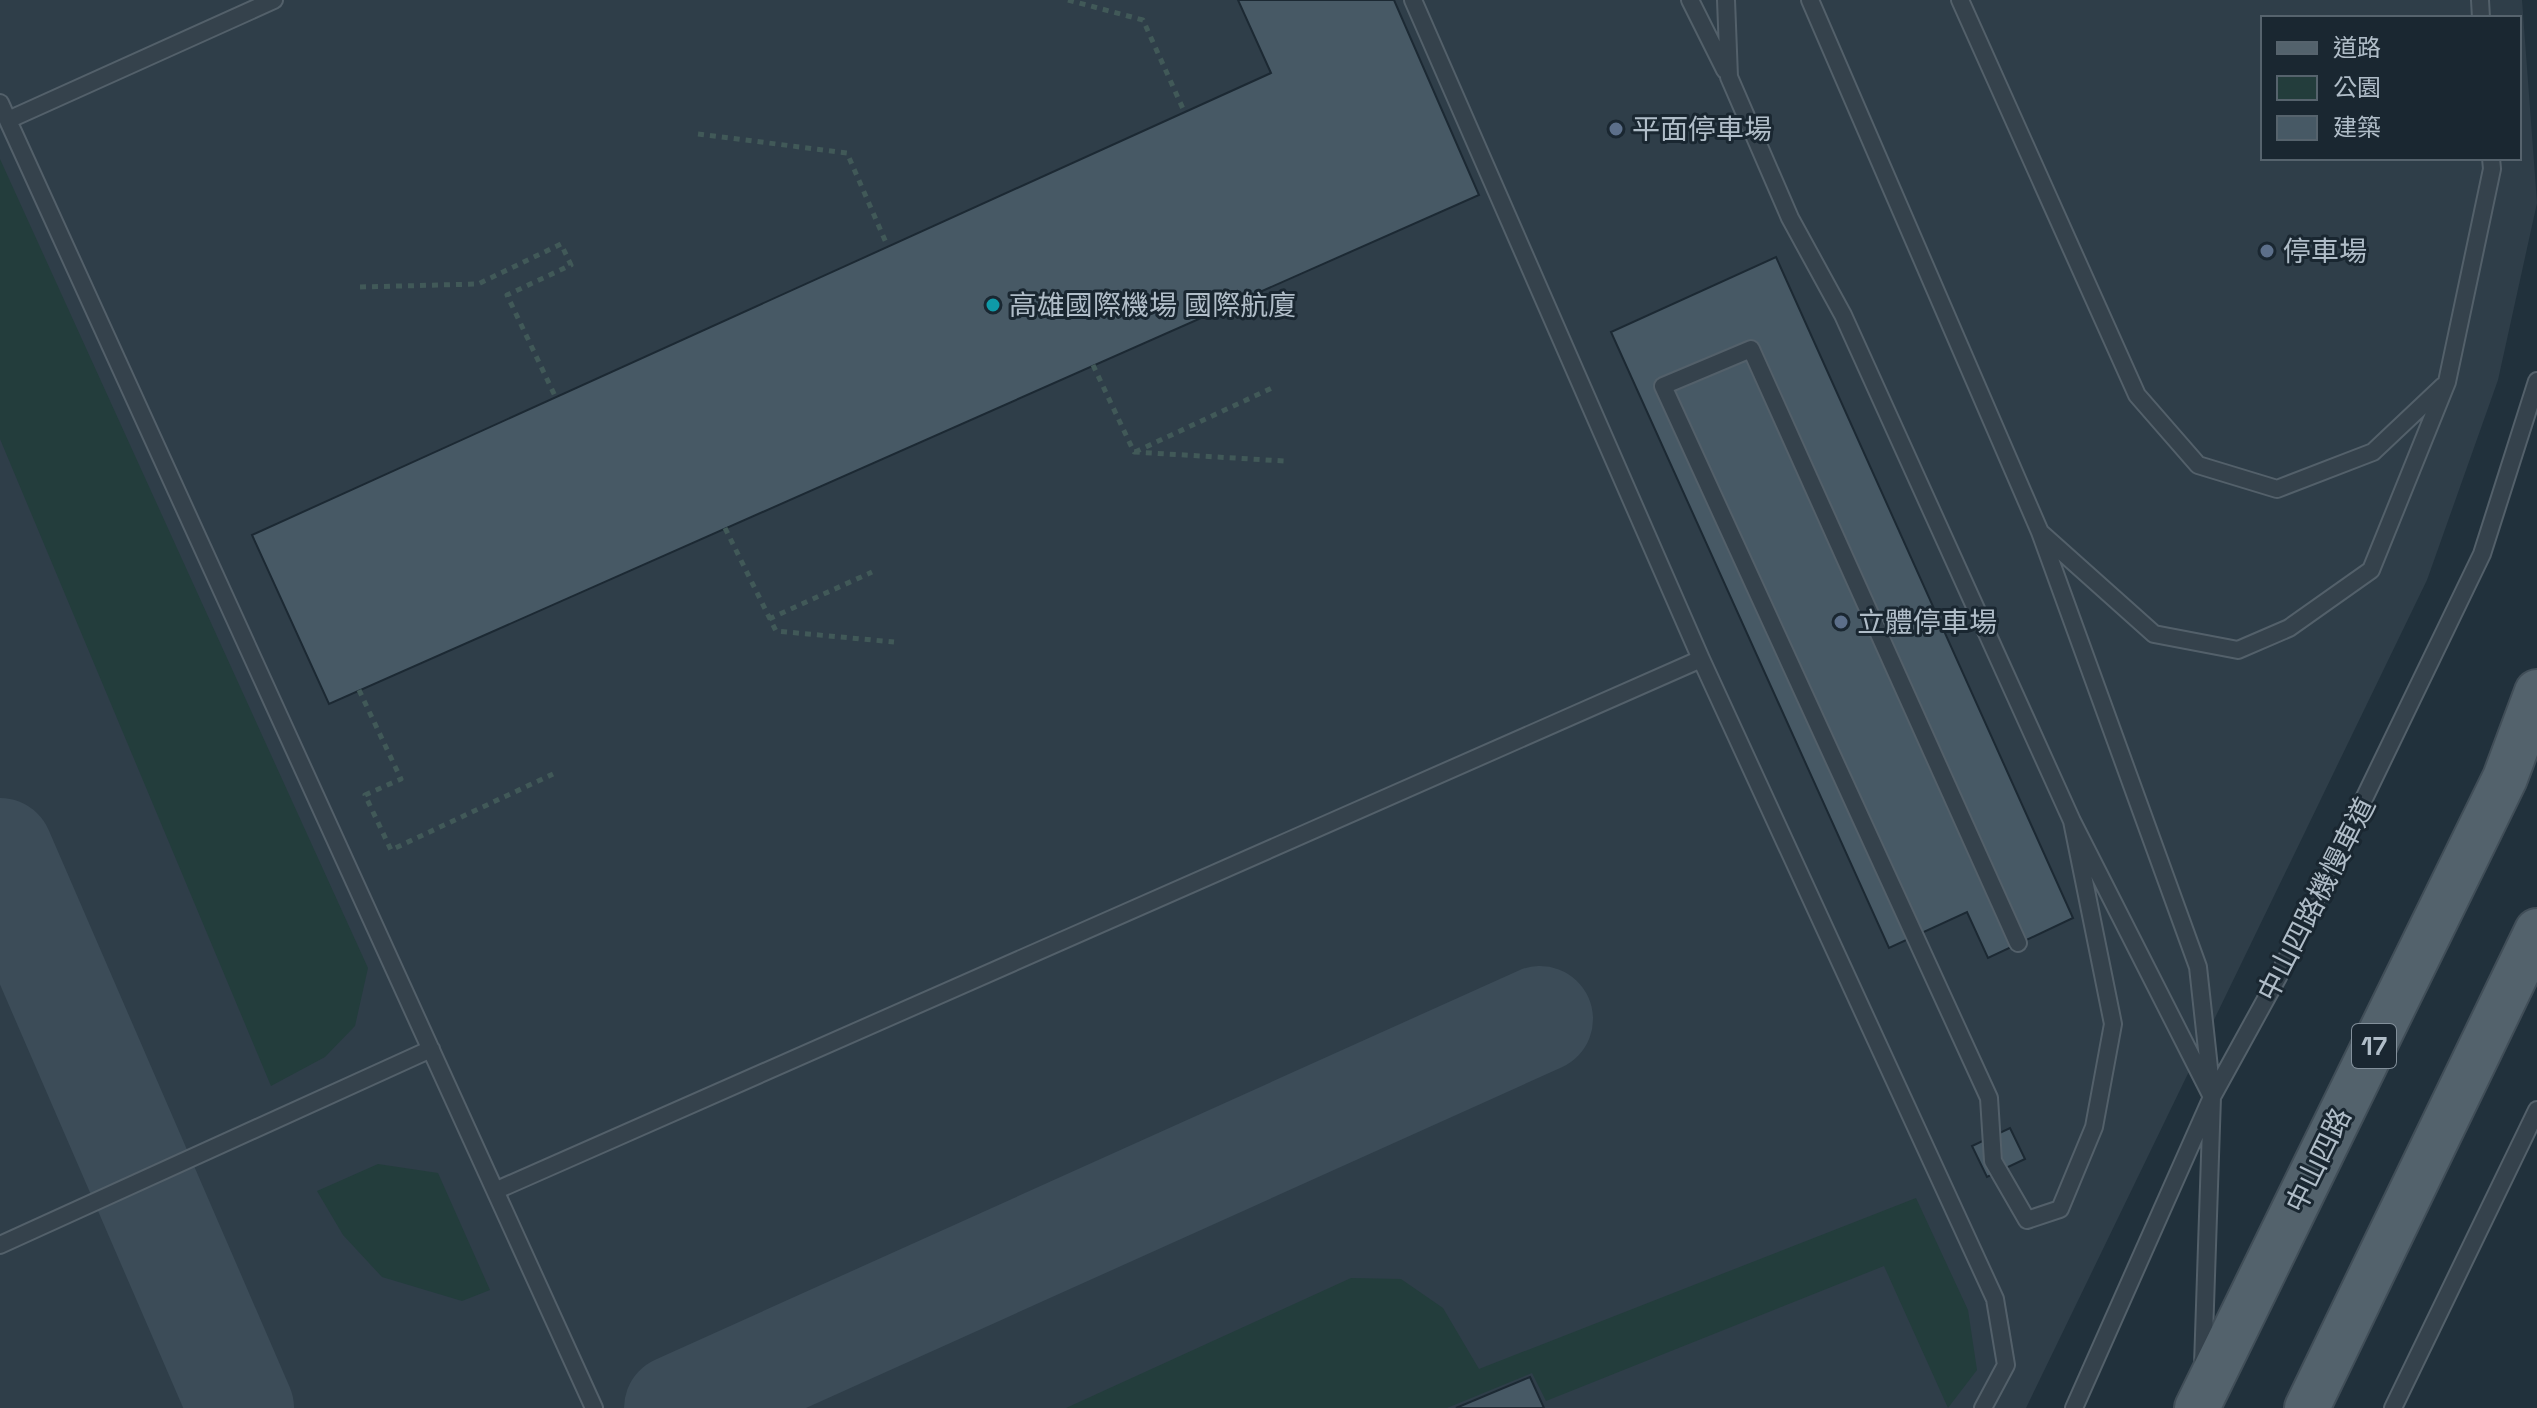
<svg xmlns="http://www.w3.org/2000/svg" width="2537" height="1408" font-family="'Space Grotesk','Noto Sans TC',sans-serif">
<style>
.airport{fill:#2f3e49;fill-rule:evenodd}
.green{fill:#233d3c}
.lines{fill:none;stroke-linecap:round;stroke-linejoin:round}
.taxiway{stroke:#3c4c58;stroke-width:106}
.building{fill:#475965;stroke:#1c2933;stroke-width:2}
.service-casing{stroke:#53606a;stroke-width:20}
.primary-casing{stroke:#414e58;stroke-width:48}
.path{stroke:#415958;stroke-width:5;stroke-dasharray:6 6;stroke-linecap:butt}
.service{stroke:#35424c;stroke-width:16}
.primary{stroke:#53626c;stroke-width:44}
.service-dot{fill:#5c6f8a;stroke:#1a2731;stroke-width:3}
.culture-dot{fill:#0f9aa8;stroke:#1a2731;stroke-width:3}
.labels{text-anchor:middle;stroke-width:6;stroke-linejoin:round;paint-order:stroke}
.shield{fill:#1a2731;stroke:#83909b;stroke-width:2}
.shield-label{font-size:26px;font-weight:bold;fill:#b0bdc8}
.poi-label{font-size:28px;fill:#b0bdc8;stroke:#1a2731;text-anchor:start}
.street-label{font-size:28px;fill:#b0bdc8;stroke:#1a2731}
</style>
<rect width="100%" height="100%" fill="#21313c"/>
<path class="airport" d="M0,0H2522L2537,203L2498,380L2427,580L2026,1408H0ZM2263,18H2519V158H2263Z"/>
<path class="green" d="M0,159L368,968L355,1026L325,1057L271,1086L0,439Z
M378,1164L438,1173L490,1290L462,1301L382,1277L343,1235L317,1191Z
M1916,1198L1968,1310L1977,1370L1948,1408L1884,1266L1546,1401L1532,1373L1447,1408H1066L1351,1278L1401,1279L1443,1308L1479,1369Z"/>
<g class="lines">
<path class="taxiway" d="M0,851L241,1408
M677,1408L1540,1019"/>
</g>
<path class="building" d="M1238,0H1394L1479,195L329,704L252,535L1271,73Z
M1776,257L2073,918L1988,958L1967,912L1889,948L1611,332Z
M2010,1128L2025,1159L1987,1177L1972,1146Z
M1530,1377L1544,1408H1456Z"/>
<g class="lines">
<defs>
<path id="service" d="M1413,0L1701,659L1995,1299L2006,1365L1983,1408
M1690,0L1725,70
M1726,0L1729,77L1790,218L1843,315L2072,821L2212,1097L2203,1365
M1810,0L2040,532L2198,967L2211,1086
M1960,0L2137,395L2198,465L2277,489L2373,452L2443,386
M2480,0L2481,18
M0,103L594,1408
M8,120L274,0
M2041,533L2154,634L2238,650L2289,628L2371,570L2447,382L2492,169L2491,158
M2018,943L1751,349L1663,386L1989,1098L1993,1161L2027,1220L2060,1209L2094,1127L2113,1024L2072,821
M497,1190L1701,659
M0,1245L431,1049
M2074,1408L2212,1097L2278,977L2482,554L2537,381
M2393,1408L2537,1110"/>
<path id="primary" d="M2197,1408L2505,778L2537,692
M2307,1408L2537,931"/>
</defs>
<use href="#service" class="service-casing"/>
<use href="#primary" class="primary-casing"/>
<path class="path" d="M1068,0L1143,20L1184,111
M698,134L847,153L887,245
M360,287L478,284L561,244L571,265L507,295L556,398
M1093,365L1134,452L1284,461
M1135,452L1274,387
M725,528L776,631L894,642
M769,619L872,572
M359,690L401,779L365,795L391,850L553,774"/>
<use href="#service" class="service"/>
<use href="#primary" class="primary"/>
</g>
<g class="service-dot">
<circle cx="1616" cy="129" r="8"/>
<circle cx="2267" cy="251" r="8"/>
<circle cx="1841" cy="622" r="8"/>
</g>
<circle class="culture-dot" cx="993" cy="305" r="8"/>
<g class="labels">
<rect class="shield" x="2352" y="1024" width="44" height="44" rx="6"/>
<g class="shield-label">
<text x="2374" y="1055">17</text>
</g>
<g class="poi-label">
<text x="1632" y="139">平面停車場</text>
<text x="2283" y="261">停車場</text>
<text x="1009" y="315">高雄國際機場 國際航廈</text>
<text x="1857" y="632">立體停車場</text>
</g>
<g class="street-label">
<text transform="translate(2316 899) rotate(-63)" y="10">中山四路機慢車道</text>
<text transform="translate(2318 1160) rotate(-64)" y="10">中山四路</text>
</g>
</g>
<rect x="2261" y="16" width="260" height="144" fill="#1a2731" stroke="#56636d" stroke-width="2"/>
<rect x="2277" y="42" width="40" height="12" fill="#53626c" stroke="#56636d" stroke-width="2"/>
<text x="2333" y="56" font-size="24" fill="#b0bdc8">道路</text>
<rect x="2277" y="76" width="40" height="24" fill="#233d3c" stroke="#56636d" stroke-width="2"/>
<text x="2333" y="96" font-size="24" fill="#b0bdc8">公園</text>
<rect x="2277" y="116" width="40" height="24" fill="#475965" stroke="#56636d" stroke-width="2"/>
<text x="2333" y="136" font-size="24" fill="#b0bdc8">建築</text>
</svg>
